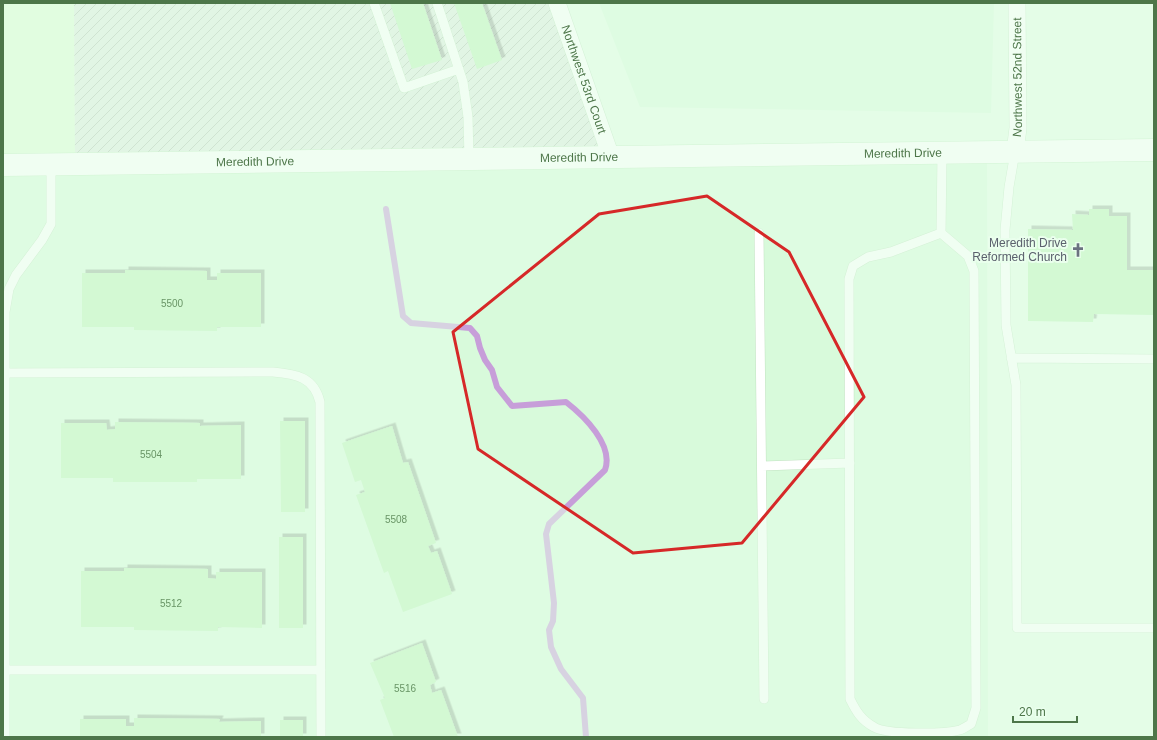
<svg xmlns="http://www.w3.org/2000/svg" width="1157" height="740" font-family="Arial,sans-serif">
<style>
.residential{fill:#d8fadb}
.commercial{fill:#ddfdd7}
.industrial{fill:url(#industrial-furrows)}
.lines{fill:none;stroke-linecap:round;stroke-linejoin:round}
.stream{stroke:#c79ed9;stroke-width:6}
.building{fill:#bef3bb;filter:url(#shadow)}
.service-casing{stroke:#c2e3c2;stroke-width:10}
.minor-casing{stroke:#c2e3c2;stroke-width:18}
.secondary-casing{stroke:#bfe9bf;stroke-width:23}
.service{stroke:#fff;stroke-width:9}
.minor{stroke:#fff;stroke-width:17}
.secondary{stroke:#fff;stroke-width:22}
.marked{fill:none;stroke:#d62828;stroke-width:3;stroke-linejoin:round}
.labels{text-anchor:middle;stroke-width:4;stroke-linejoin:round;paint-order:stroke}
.number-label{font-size:10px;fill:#699566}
.street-label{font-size:12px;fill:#4d7649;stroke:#eaffed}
.worship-label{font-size:12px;fill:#5b616d;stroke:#eaffed;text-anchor:end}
</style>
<defs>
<pattern id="industrial-furrows" width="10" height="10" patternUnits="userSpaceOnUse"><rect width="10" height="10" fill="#deecdf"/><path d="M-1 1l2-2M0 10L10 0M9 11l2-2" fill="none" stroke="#b6c4b7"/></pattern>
<filter id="shadow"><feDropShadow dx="3.5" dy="-3.5" stdDeviation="0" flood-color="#0004"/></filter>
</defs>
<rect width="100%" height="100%" fill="#e4fde7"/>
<path class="residential" d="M599,3H994L991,113L640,107Z
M987,163L988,737H3V165Z"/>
<path class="commercial" d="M3,3H74L75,164L3,165Z"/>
<path class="industrial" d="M74,3H557L611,157L75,164Z"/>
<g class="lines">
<path class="stream" d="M386,209L403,316L411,323L470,328L477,336L480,348L485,360L492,370L497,387L512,406L566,402C584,416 614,445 605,470L549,524L546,534L554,603L553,621L549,630L551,647L561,669L583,698L586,737"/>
</g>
<path class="building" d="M390,3H423L442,60L412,69Z
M454,3H482L502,60L477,69Z
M1089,209H1109V216H1127V270H1154V315L1094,314L1093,322L1028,321V229L1073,230L1072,214L1089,215Z
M125,270L207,271V280H217V273H261V327H217V331L134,330V327H82V273H125Z
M280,421H305V512H281Z
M115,422L200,423V426L241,425V479H197V482H113V478H61V423H106L107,430L115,429Z
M392,426L403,463L408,462L436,543L428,546L431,553L437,551L452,594L403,612L388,571L384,573L356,495L365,492L361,480L355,482L342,443Z
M279,537H303V628H279Z
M124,568L208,569V578L216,579V572H262V628L218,627V631L134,630V627H81V571H124Z
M422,643L436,682L430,685L432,693L441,690L458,737H394L380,700L385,698L370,663Z
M134,718L220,719L219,722L261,721V737H80V719H126V726H134Z
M280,720H303V737H280Z"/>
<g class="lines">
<defs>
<path id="service" d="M374,3L404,88L459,69
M437,3L463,82L468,117L469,159
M1015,152L1009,187L1005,230L1006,325L1016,385L1017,628H1154
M759,233L764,699
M941,233L968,256L974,271L976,708L971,724C967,726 963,729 960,730C944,734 887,735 874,727C861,720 856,711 850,699L849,279L853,266L868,257L891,252Z
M941,233L942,154
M1011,358L1154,359
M5,373L273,372C296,374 314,377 320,402L321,737
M762,466L850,463
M5,670H321
M5,737V312L9,289L16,275L42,240L51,224V164"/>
<g id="minor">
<path id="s1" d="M557,3L611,157"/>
<path id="s2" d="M1015,152L1018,128L1017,3"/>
</g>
<g id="secondary">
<path id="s3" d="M3,165L1154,150"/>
</g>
</defs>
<use href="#service" class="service-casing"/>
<use href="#minor" class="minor-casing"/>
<use href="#secondary" class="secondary-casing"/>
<use href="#service" class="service"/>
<use href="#minor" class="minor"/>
<use href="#secondary" class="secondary"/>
</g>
<path d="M0 0H1157V740H0ZM707,196L789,252L864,397L742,543L633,553L478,449L453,332L599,214Z" fill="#e4fde7" fill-opacity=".55" fill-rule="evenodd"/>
<path class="marked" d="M707,196L789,252L864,397L742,543L633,553L478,449L453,332L599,214Z"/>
<defs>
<symbol id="church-bare" viewBox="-9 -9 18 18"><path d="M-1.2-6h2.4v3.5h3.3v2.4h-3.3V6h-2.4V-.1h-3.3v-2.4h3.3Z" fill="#6b7280" stroke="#eaffed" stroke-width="2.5" paint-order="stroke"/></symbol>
</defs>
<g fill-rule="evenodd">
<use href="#church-bare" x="1068" y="240" width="20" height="20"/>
</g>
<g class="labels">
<g class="number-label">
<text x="172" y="307">5500</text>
<text x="151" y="458">5504</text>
<text x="396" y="523">5508</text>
<text x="171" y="607">5512</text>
<text x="405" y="692">5516</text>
</g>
<g class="street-label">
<text dy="4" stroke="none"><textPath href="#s2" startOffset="75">Northwest 52nd Street</textPath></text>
<text dy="4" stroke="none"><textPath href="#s1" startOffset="81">Northwest 53rd Court</textPath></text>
<text dy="4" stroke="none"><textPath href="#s3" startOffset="900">Meredith Drive</textPath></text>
<text dy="4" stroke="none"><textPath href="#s3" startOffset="576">Meredith Drive</textPath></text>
<text dy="4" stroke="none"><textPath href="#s3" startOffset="252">Meredith Drive</textPath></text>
</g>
<g class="worship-label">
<text x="1067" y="247">Meredith Drive<tspan x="1067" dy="14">Reformed Church</tspan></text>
</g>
</g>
<rect width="1157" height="740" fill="none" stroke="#4d7649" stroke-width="8"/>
<path d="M1013 716v6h64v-6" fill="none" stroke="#4d7649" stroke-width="2"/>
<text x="1019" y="716" font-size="12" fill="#4d7649" stroke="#eaffed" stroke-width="3" paint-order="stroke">20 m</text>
</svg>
